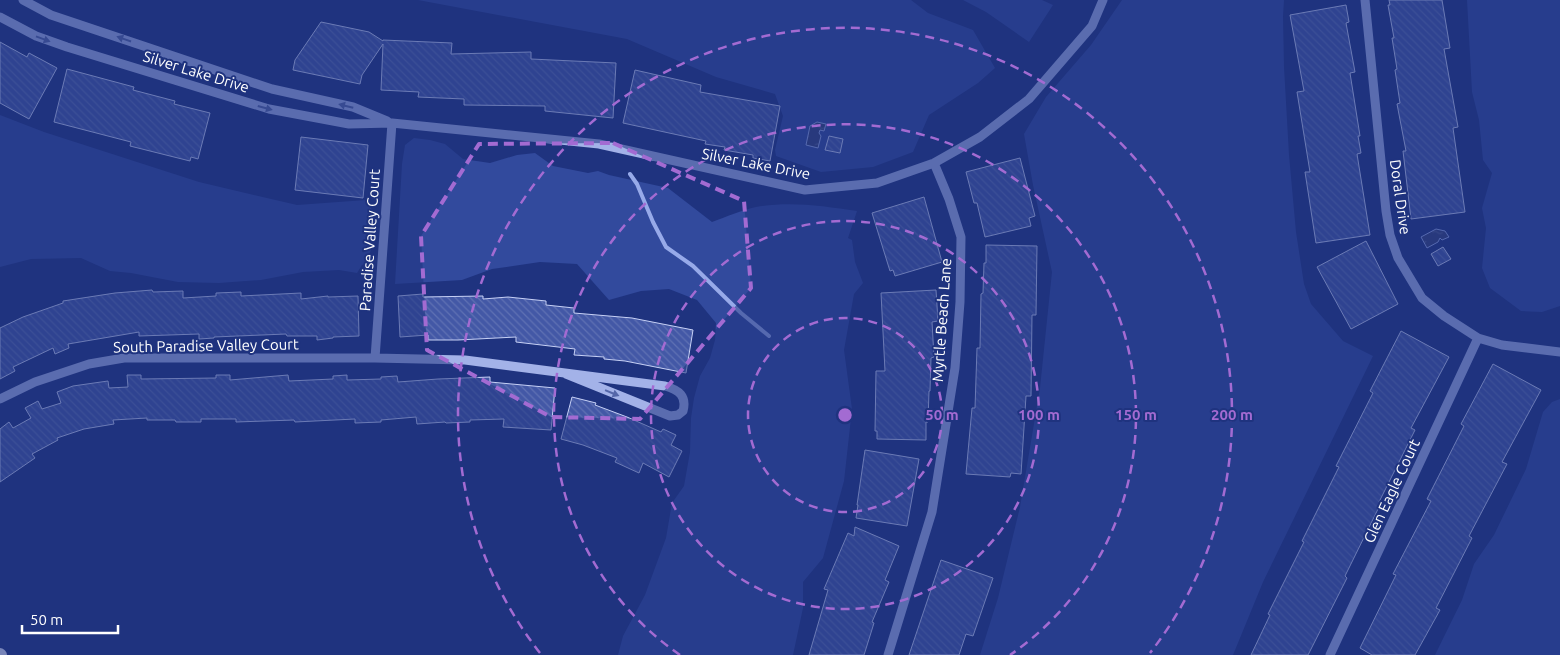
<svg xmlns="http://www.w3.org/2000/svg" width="1560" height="655" font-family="Ubuntu,sans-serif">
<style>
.grass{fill:#324a9d}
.water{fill:url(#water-ripples);stroke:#97aae9}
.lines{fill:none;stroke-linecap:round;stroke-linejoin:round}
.stream{stroke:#97aae9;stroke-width:4}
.building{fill:url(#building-back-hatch);stroke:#c7d1f6}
.minor{stroke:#a3b2e8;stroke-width:9}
.major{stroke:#e5e9fe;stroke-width:12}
.oneway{fill:#5466a9}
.marked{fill:none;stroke:#a36bd2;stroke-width:4;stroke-dasharray:10 6;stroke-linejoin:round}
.ring{fill:none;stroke:#a36bd2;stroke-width:2.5;stroke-dasharray:9 6}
.labels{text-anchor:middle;stroke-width:4;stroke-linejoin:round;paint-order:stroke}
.street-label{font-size:15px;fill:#fff;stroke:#1f337f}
.centre{fill:#a36bd2;stroke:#1f337f;stroke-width:2.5}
.ring-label{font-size:15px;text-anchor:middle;font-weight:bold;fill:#a36bd2;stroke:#1f337f;stroke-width:4;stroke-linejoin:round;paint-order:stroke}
</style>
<defs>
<pattern id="water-ripples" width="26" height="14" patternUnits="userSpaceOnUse" patternTransform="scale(1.25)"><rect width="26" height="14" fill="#34427b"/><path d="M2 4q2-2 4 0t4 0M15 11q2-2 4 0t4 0" fill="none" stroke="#525e8f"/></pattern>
<pattern id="building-back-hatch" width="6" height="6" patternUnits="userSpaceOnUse" patternTransform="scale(1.25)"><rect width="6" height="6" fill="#4358a6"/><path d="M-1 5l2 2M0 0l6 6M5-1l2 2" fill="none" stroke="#5f71b3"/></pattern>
</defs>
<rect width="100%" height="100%" fill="#1f337f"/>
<path class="grass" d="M418,0H911L928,13L973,30L995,68L978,83L929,115L913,152L873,167L821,172L776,156L775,150L783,116L775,94L716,77L627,39Z
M963,0H1042L1053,5L1029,42L986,12Z
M1122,0H1284L1283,16L1284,67L1289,155L1296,232L1304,284L1311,304L1343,341L1373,356L1263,582L1233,655H980L998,598L1020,507L1040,388L1052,272L1033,185L1024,134L1046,97L1091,45Z
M1467,0H1560V306L1542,312L1521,311L1490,288L1482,268L1486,228L1482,208L1492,173L1483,160L1479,120L1472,92Z
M0,115L44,132L199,182L297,205L366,200L374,213L371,250L365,264L362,265L357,273L339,270L303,272L261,280L219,283L178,282L131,273L110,271L81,258L31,259L0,267Z
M414,138L430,140L445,144L463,159L490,163L517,155L535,153L553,166L588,173L598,171L609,175L668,188L712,222C726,217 742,210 756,207C790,201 823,206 857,211L848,238L852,240L855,262L863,283L854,294L844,350L852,409L844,481L823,558L803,582V608L793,655H618L623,636L645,595L666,538L672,503L684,486L690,452L691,418L694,398L700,376L710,358L715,340L716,323L697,300L669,289L641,291L609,300L577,264L540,262L492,269L462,280L395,284L402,164L405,145Z
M1560,399V655H1435L1462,600L1474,564L1494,535L1526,469L1543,412L1552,402Z"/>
<path class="water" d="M817,122L826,124L824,131L820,130L819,133L821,136L818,148L806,145L810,126Z
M1436,229L1445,231L1449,237L1442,240L1440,238L1438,242L1427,248L1421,237Z"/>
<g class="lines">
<path class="stream" d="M630,174L637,184L653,222L666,247L693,266L741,313L769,336"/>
</g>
<path class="building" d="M1389,0H1442L1450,48L1444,49L1458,127L1453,128L1465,212L1411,219L1403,151H1406L1397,104L1400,103L1395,70L1397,69L1392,38H1394L1388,5H1390Z
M1346,5L1349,22L1346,23L1355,72L1350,73L1360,136H1358L1361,153L1357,154L1370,235L1316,243L1305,172H1310L1297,92L1304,91L1290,15Z
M321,22L369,32L383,41V40L452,43L451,54L531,52V59L616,63L613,118L545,111V106L464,105V99L418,97L419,92L381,90L383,44L362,75L360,84L293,70L295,60Z
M0,42L27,57L29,53L57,68L29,119L0,103Z
M67,69L134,87L133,90L175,101L174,104L210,113L198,159L191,157L190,161L130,146L131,142L54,122Z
M635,70L701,85L700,92L780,106L770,161L753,158V155L724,150L725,147L705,144L706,141L623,123Z
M829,136L843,139L840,153L825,150Z
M301,137L368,145L363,198L295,190Z
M1020,158L1035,216L1029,218L1031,226L985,237L977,203H974L966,172Z
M924,197L942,262L895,276L893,270L890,271L872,213Z
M1366,241L1398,304L1351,329L1317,267Z
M986,245L1037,246L1036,315H1032L1031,396H1026L1021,474L1011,473L1010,477L966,474L972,408H975L977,348H980L981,294L983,293L984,263H986Z
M1443,247L1451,259L1438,266L1431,254Z
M152,290L153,292L183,291V298L216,296V293L241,292V296L301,293V299L328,296V297L358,296L359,336L333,337V338L317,340V336H287L286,334L214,337V338L199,339V334L139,336V332L68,344L69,348L55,354L53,348L13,367L15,371L0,379V328L23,317L63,303V301L115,293Z
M936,290L938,321L932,322L934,357L931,358L930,391H929L928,422H926V440L877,439V431H875L876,371H885L881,293Z
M423,294V297L483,296V299L508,297L546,301V305L574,308V313L632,318L693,330L686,373L625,361L604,359V357L574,355L575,349L516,342V337L458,340H428V335L400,337L398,296Z
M1401,331L1449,357L1411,428L1415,430L1379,502L1381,503L1345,576L1347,578L1308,655H1251L1270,615L1268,614L1304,542L1302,541L1339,467L1336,466L1373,393L1370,391Z
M1493,364L1541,390L1502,462L1507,464L1469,536L1472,538L1436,608L1440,610L1415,655H1372L1360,648L1396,575L1393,574L1431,501L1427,499L1464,426L1461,424Z
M127,375H141V379L216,378V375H230V380L288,375L289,381L333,379V376L347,375V380L381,379V377L397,376L398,382L438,379L490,377V382L555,388L551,430L503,427L504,419L470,420V422L446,423L445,422L417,424L416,417L381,420V422L355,423V419L295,422L294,420L236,422V419H201V422H176L175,420H147V418L113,420L114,424L84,429L57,438L58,440L32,454L35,458L0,482V429L9,422L13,428L31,418L25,408L38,401L42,409L61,403L57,392L73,386L108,381L109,388L128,387Z
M572,397L596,403L595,405L627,417L661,432L663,429L676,435L671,445L682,451L669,477L643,463L639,473L615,462L617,458L583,445L561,439Z
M865,450L919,459L907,526L856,518L858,505H857Z
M855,527L899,546L885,580L889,582L872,622L874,623L864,655H809L828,590L824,589L848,533L854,536Z
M941,560L993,578L973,636L966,634L959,655H909Z"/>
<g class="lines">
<path class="minor" d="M23,0L51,15L272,89L353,107L387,121
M1365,0L1386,211L1390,235L1398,258L1422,298L1444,316L1478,338L1502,345L1560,352
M0,17L36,36L67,47L269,109L349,124L392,123L599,144L805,190L877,183L934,163L980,137L1029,99L1092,26L1103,0
M375,358L392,123
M0,399L35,382L89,364L124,358H375L465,360L665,386C679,390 687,396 683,411L678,415L670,416L566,374
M888,655L932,512L955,368L960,302L961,237L949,199L934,163
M1330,655L1478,338"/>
<path class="major" d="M0,654L1,655"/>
</g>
<defs><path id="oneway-solid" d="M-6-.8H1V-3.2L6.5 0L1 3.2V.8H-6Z" transform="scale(1.25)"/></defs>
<g class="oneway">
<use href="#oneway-solid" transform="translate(43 39) rotate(20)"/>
<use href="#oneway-solid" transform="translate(124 39) rotate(-161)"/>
<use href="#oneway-solid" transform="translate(346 106) rotate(-166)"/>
<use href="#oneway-solid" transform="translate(265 108) rotate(15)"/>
<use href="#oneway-solid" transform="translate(612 393) rotate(22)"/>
</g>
<path d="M0 0H1560V655H0ZM613,143L744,201L751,288L640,419L551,417L427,350L421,236L479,144Z" fill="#1f337f" fill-opacity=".55" fill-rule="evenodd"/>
<path class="marked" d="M613,143L744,201L751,288L640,419L551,417L427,350L421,236L479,144Z"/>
<g class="ring">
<circle cx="845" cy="415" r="97"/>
<circle cx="845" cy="415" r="194"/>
<path d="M680 655A291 291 0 1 1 1010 655"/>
<path d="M540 653A387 387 0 1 1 1150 653"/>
</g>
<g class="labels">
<g class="street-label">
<text transform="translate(196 72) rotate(17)" y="5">Silver Lake Drive</text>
<text transform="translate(756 164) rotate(11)" y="5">Silver Lake Drive</text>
<text transform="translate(1400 197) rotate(82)" y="5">Doral Drive</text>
<text transform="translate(370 240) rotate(-86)" y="5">Paradise Valley Court</text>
<text transform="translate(942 320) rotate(-86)" y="5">Myrtle Beach Lane</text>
<text transform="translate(206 346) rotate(-1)" y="5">South Paradise Valley Court</text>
<text transform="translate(1392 491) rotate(-65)" y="5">Glen Eagle Court</text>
</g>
</g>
<circle cx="845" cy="415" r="8" class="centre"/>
<g class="ring-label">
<text x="942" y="420">50 m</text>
<text x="1039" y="420">100 m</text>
<text x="1136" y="420">150 m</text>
<text x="1232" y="420">200 m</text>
</g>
<path d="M22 625v8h96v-8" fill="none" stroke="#ffffff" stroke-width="2.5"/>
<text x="30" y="625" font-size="15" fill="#ffffff" stroke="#1f337f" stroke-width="4" paint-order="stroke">50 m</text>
</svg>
